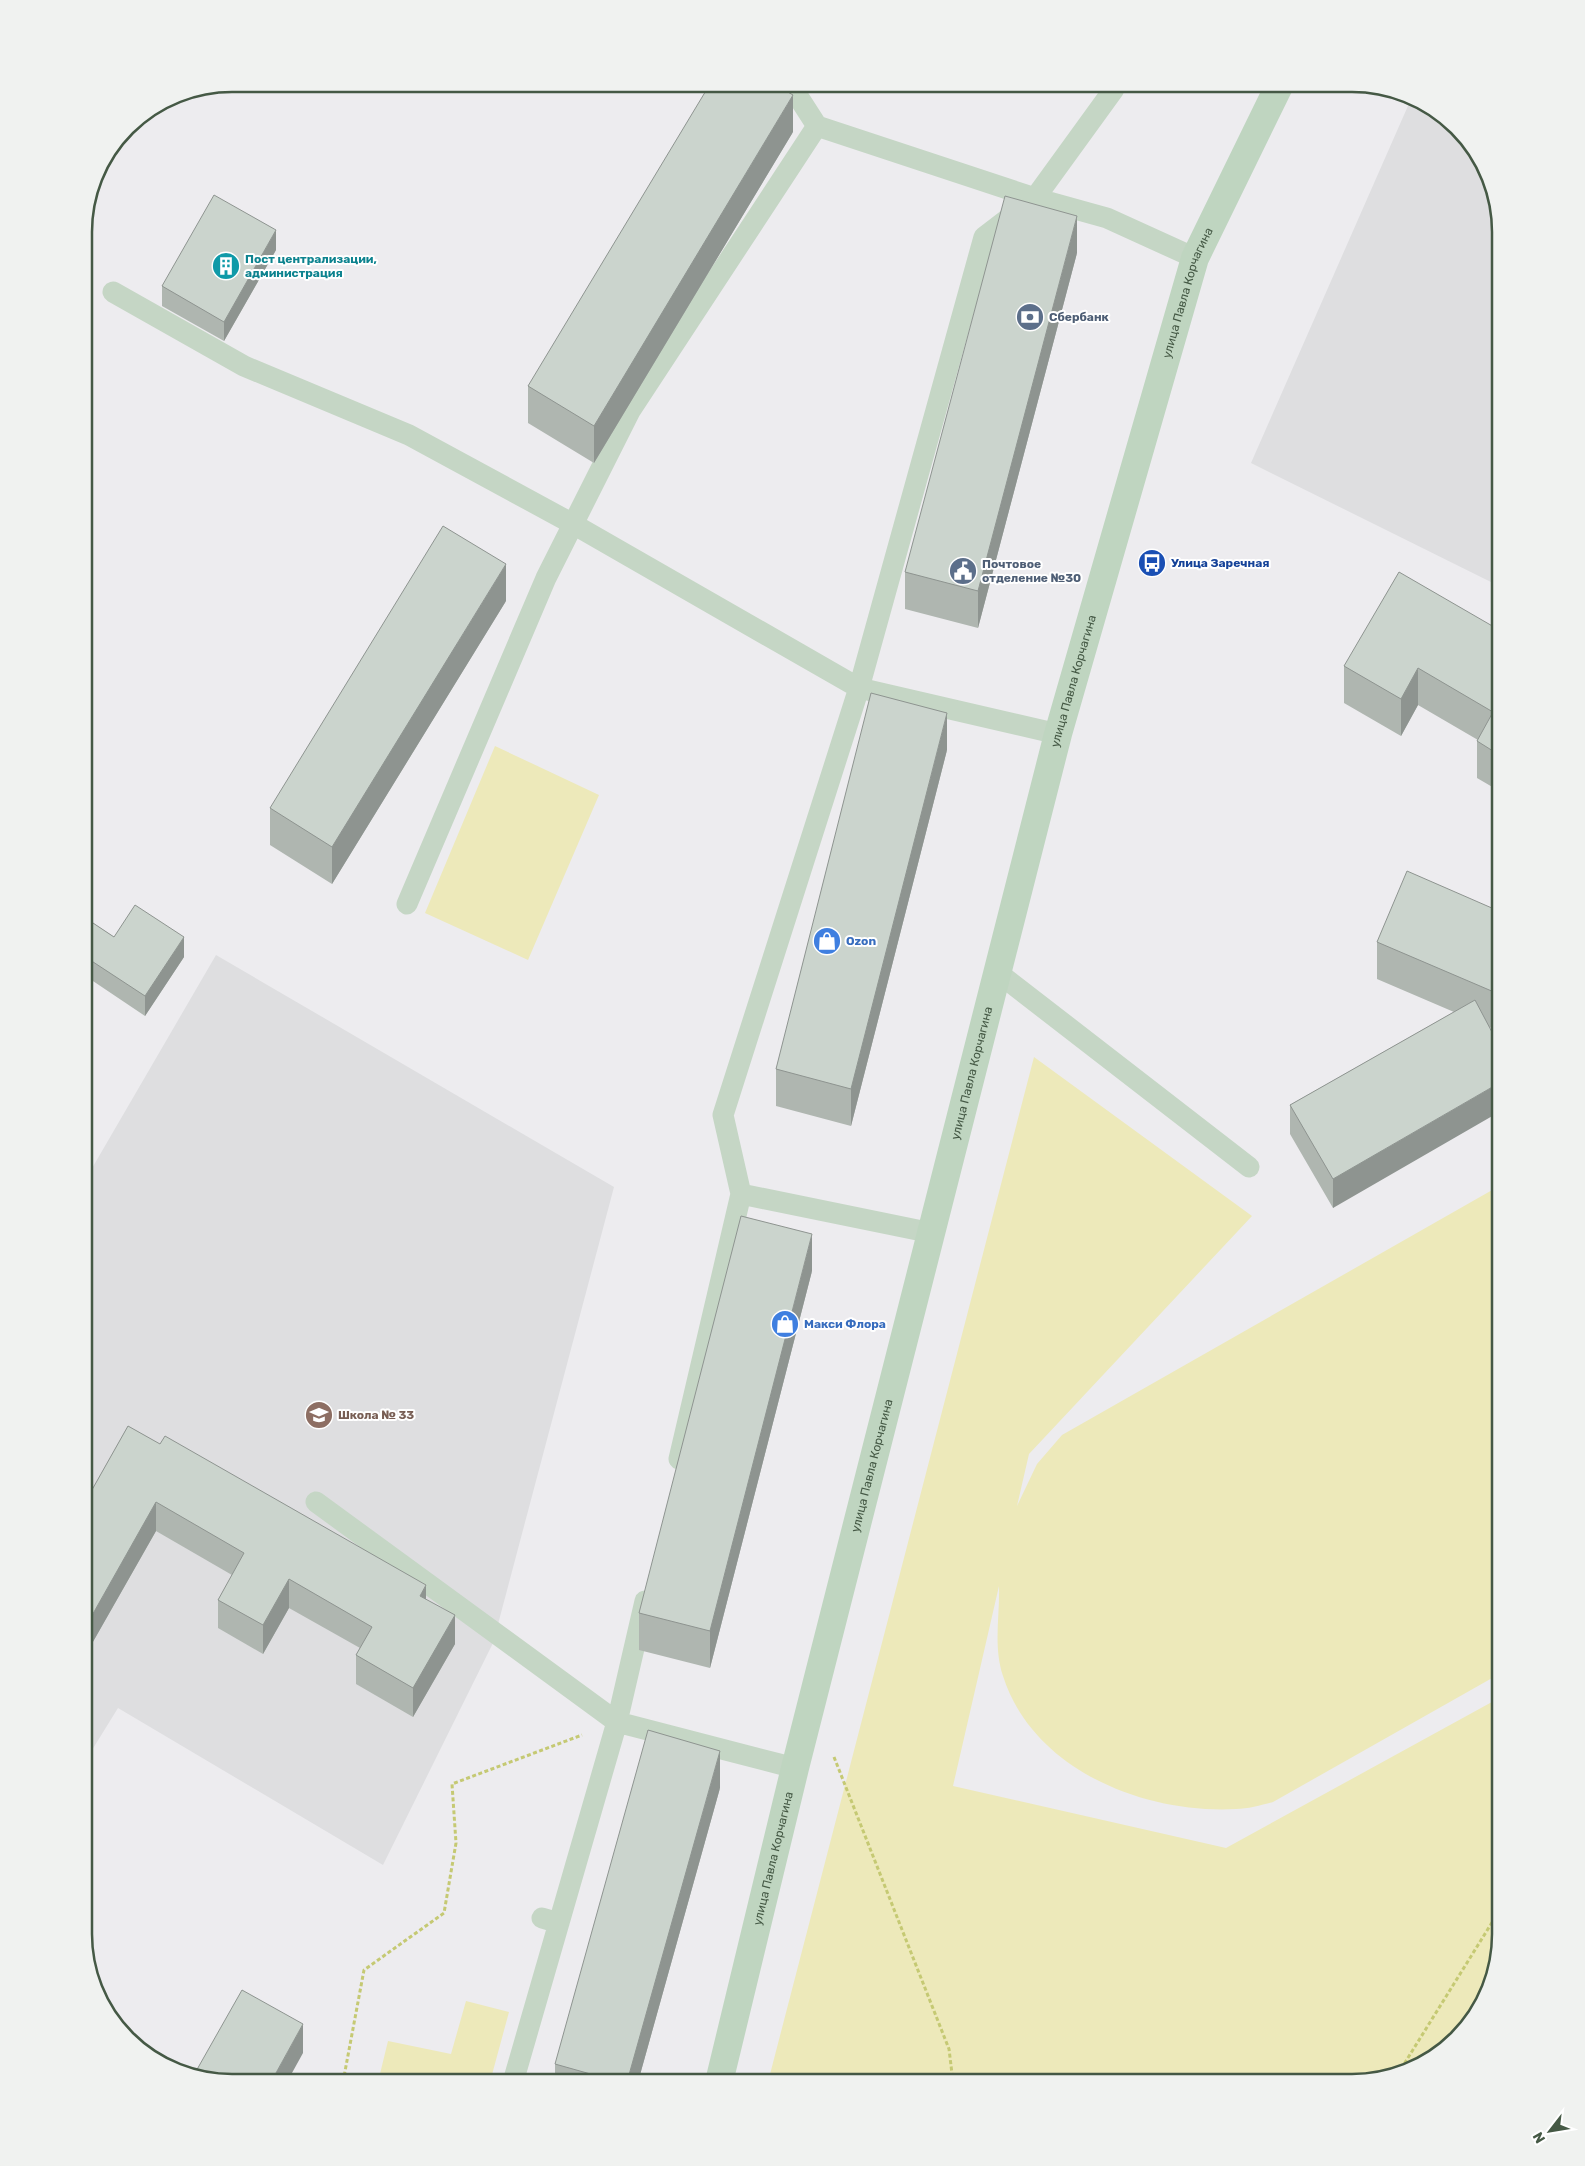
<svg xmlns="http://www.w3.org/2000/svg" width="1585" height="2166" font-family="Rubik,sans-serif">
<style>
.education{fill:#dedee0}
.green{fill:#ede9ba}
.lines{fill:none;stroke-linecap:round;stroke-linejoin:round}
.path{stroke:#c5c973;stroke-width:3;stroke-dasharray:4 2.5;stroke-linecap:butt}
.lane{stroke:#c5d6c5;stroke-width:21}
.secondary{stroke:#bfd5c0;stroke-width:28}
.wall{fill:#afb6b0}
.shaded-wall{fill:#8e9490}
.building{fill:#cbd4cd;stroke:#8e9490}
.labels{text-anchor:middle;stroke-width:4;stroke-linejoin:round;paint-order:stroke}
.culture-label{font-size:12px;font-weight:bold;fill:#0d838f;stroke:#fff;text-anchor:start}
.street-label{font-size:12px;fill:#455945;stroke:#fff}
.service-label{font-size:12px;font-weight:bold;fill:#4e5e75;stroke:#fff;text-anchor:start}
.transit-label{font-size:12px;font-weight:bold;fill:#164399;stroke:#fff;text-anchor:start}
.shop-label{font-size:12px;font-weight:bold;fill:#366cbe;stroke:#fff;text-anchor:start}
.education-label{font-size:12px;font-weight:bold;fill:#785e54;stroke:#fff;text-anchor:start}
.rim{fill:none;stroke:#455945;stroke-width:2.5}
</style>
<rect width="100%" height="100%" fill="#edecef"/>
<path class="education" d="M1411,99L1427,104L1481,158L1501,233V587L1251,463Z
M216,955L614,1187L493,1643L383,1865L118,1708L84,1763V1182Z"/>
<path class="green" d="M495,746L599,795L528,960L425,913Z
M1034,1057L1252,1216L1029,1454L1017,1506L1037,1464L1062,1435L1501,1185V1673L1273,1802C1261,1805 1248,1809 1236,1809C1144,1814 1033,1770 1003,1676C993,1646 1000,1616 999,1586L953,1786L1226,1848L1501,1697V1934L1481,2008L1427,2062L1353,2082H768Z
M466,2001L509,2012L490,2082H378L388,2041L451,2054Z"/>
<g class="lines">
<path class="path" d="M834,1757L949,2049L953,2082
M1401,2069L1501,1908
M343,2082L364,1970L444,1913L456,1843L452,1784L582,1735"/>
<path class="lane" d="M790,84L817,126
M113,292L244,366L409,435L573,524L859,688L984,237L1035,198L1107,218L1195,258
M407,904L546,578L630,411L817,126L1035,198L1114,89L1107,84
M997,972L1249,1167
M741,1194L723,1115L859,688L1058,734
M679,1459L741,1194L932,1233
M316,1502L617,1722L645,1601
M542,1918L559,1923
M513,2082L617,1722L795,1768"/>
<path class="secondary" id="s1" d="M719,2082L795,1768L1058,734L1195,258L1280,84"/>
</g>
<path class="wall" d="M793,132L594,463L528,423V386Z
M276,250L224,341L162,306V286Z
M1077,253L978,628L905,609V572Z
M506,601L332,884L270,845V808Z
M1501,631V792L1477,778V741L1478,740L1418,705L1401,736L1344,703V666Z
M947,750L851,1126L776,1106V1069Z
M1501,912V1032L1489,1027L1333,1208L1290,1134V1105L1454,1012L1377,979V942Z
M84,917L114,937L184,957L145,1016L84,975Z
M812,1271L710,1668L639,1650V1613Z
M128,1426L426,1599L455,1644L413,1717L356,1684V1655L360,1648L289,1608L263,1654L218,1628V1600L232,1575L156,1531L90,1647L84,1643V1504Z
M720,1788L638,2082H555V2064Z"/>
<path class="shaded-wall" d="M793,95V132L594,463V426Z
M1077,216V253L978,628V591Z
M276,230V250L224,341V322Z
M506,564V601L332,884V847Z
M1418,668V705L1401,736V699Z
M947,713V750L851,1126V1089Z
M184,937V957L145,1016V996Z
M1501,1082V1111L1333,1208V1179Z
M812,1234V1271L710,1668V1631Z
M156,1502V1531L90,1647V1619Z
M289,1579V1608L263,1654V1625Z
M426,1585V1614L420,1596Z
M455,1615V1644L413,1717V1688Z
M720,1751V1788L638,2082H627Z
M303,2024V2053L287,2082H271Z"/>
<path class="building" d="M710,84H774L793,95L594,426L528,386Z
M214,195L276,230L224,322L162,286Z
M1005,196L1077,216L978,591L905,572Z
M443,526L506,564L332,847L270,808Z
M1399,572L1501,631V756L1477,741L1493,712L1418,668L1401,699L1344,666Z
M871,693L947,713L851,1089L776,1069Z
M1407,871L1501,912V995L1377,942Z
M135,905L184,937L145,996L84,956V917L114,937Z
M1475,1000L1501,1049V1082L1333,1179L1290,1105Z
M741,1216L812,1234L710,1631L639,1613Z
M128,1426L160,1444L165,1436L426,1585L420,1596L455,1615L413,1688L356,1655L372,1627L289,1579L263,1625L218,1600L244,1553L156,1502L90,1619L84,1615V1504Z
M648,1730L720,1751L627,2082H619L555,2064Z
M242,1990L303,2024L271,2082H223L195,2073Z"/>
<defs>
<symbol id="building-disc" viewBox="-11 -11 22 22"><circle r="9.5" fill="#0f9aa8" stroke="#fff"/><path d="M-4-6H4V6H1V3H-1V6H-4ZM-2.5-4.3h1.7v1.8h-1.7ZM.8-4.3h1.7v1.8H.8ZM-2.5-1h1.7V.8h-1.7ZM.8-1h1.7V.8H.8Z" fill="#fff"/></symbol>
<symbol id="bank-disc" viewBox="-11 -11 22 22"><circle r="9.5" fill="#5c6f8a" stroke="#fff"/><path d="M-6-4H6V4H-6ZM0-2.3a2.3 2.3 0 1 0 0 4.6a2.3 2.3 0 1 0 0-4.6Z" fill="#fff"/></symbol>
<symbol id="bus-disc" viewBox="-11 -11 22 22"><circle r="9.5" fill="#1a4fb4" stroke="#fff"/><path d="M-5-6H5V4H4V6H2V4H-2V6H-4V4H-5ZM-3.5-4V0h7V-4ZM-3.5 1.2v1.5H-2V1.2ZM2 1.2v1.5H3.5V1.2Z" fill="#fff"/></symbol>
<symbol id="civic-disc" viewBox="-11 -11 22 22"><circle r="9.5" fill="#5c6f8a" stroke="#fff"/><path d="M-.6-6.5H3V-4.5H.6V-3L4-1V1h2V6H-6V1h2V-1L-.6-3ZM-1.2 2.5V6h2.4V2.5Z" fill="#fff"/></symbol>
<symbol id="shop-disc" viewBox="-11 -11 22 22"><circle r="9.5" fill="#3f7fe0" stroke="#fff"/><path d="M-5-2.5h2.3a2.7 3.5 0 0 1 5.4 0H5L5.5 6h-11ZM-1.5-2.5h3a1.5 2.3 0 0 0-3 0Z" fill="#fff"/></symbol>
<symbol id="school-disc" viewBox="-11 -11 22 22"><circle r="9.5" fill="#8d6e63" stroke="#fff"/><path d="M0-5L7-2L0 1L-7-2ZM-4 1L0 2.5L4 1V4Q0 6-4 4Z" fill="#fff"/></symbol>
</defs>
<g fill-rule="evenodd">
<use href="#building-disc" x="210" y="250" width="32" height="32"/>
<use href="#bank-disc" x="1014" y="301" width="32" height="32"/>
<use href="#bus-disc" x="1136" y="547" width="32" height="32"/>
<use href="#civic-disc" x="947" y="555" width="32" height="32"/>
<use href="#shop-disc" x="811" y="925" width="32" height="32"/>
<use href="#shop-disc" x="769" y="1308" width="32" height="32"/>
<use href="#school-disc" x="303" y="1399" width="32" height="32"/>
</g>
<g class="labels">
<g class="culture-label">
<text x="245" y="263">Пост централизации,<tspan x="245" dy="14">администрация</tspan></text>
</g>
<g class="street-label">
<text dy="4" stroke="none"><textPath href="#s1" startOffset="1850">улица Павла Корчагина</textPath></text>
<text dy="4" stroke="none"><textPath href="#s1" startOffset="1445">улица Павла Корчагина</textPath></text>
<text dy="4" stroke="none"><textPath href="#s1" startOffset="1040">улица Павла Корчагина</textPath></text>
<text dy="4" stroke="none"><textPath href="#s1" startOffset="635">улица Павла Корчагина</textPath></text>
<text dy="4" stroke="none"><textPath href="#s1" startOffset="230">улица Павла Корчагина</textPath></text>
</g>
<g class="service-label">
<text x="1049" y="321">Сбербанк</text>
<text x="982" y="568">Почтовое<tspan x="982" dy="14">отделение №30</tspan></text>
</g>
<g class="transit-label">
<text x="1171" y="567">Улица Заречная</text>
</g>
<g class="shop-label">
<text x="846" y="945">Ozon</text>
<text x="804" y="1328">Макси Флора</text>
</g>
<g class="education-label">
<text x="338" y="1419">Школа № 33</text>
</g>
</g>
<path d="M0 0H1585V2166H0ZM232 92H1352A140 140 0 0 1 1492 232V1934A140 140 0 0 1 1352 2074H232A140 140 0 0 1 92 1934V232A140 140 0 0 1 232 92Z" fill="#f0f2f0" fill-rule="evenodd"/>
<path class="rim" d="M232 92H1352A140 140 0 0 1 1492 232V1934A140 140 0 0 1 1352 2074H232A140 140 0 0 1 92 1934V232A140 140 0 0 1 232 92Z"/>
<g transform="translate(1550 2131) rotate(239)" stroke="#ffffff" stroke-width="4" paint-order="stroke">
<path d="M0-4L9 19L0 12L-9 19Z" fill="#455945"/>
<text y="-8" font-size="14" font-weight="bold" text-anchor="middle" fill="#455945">N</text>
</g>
</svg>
